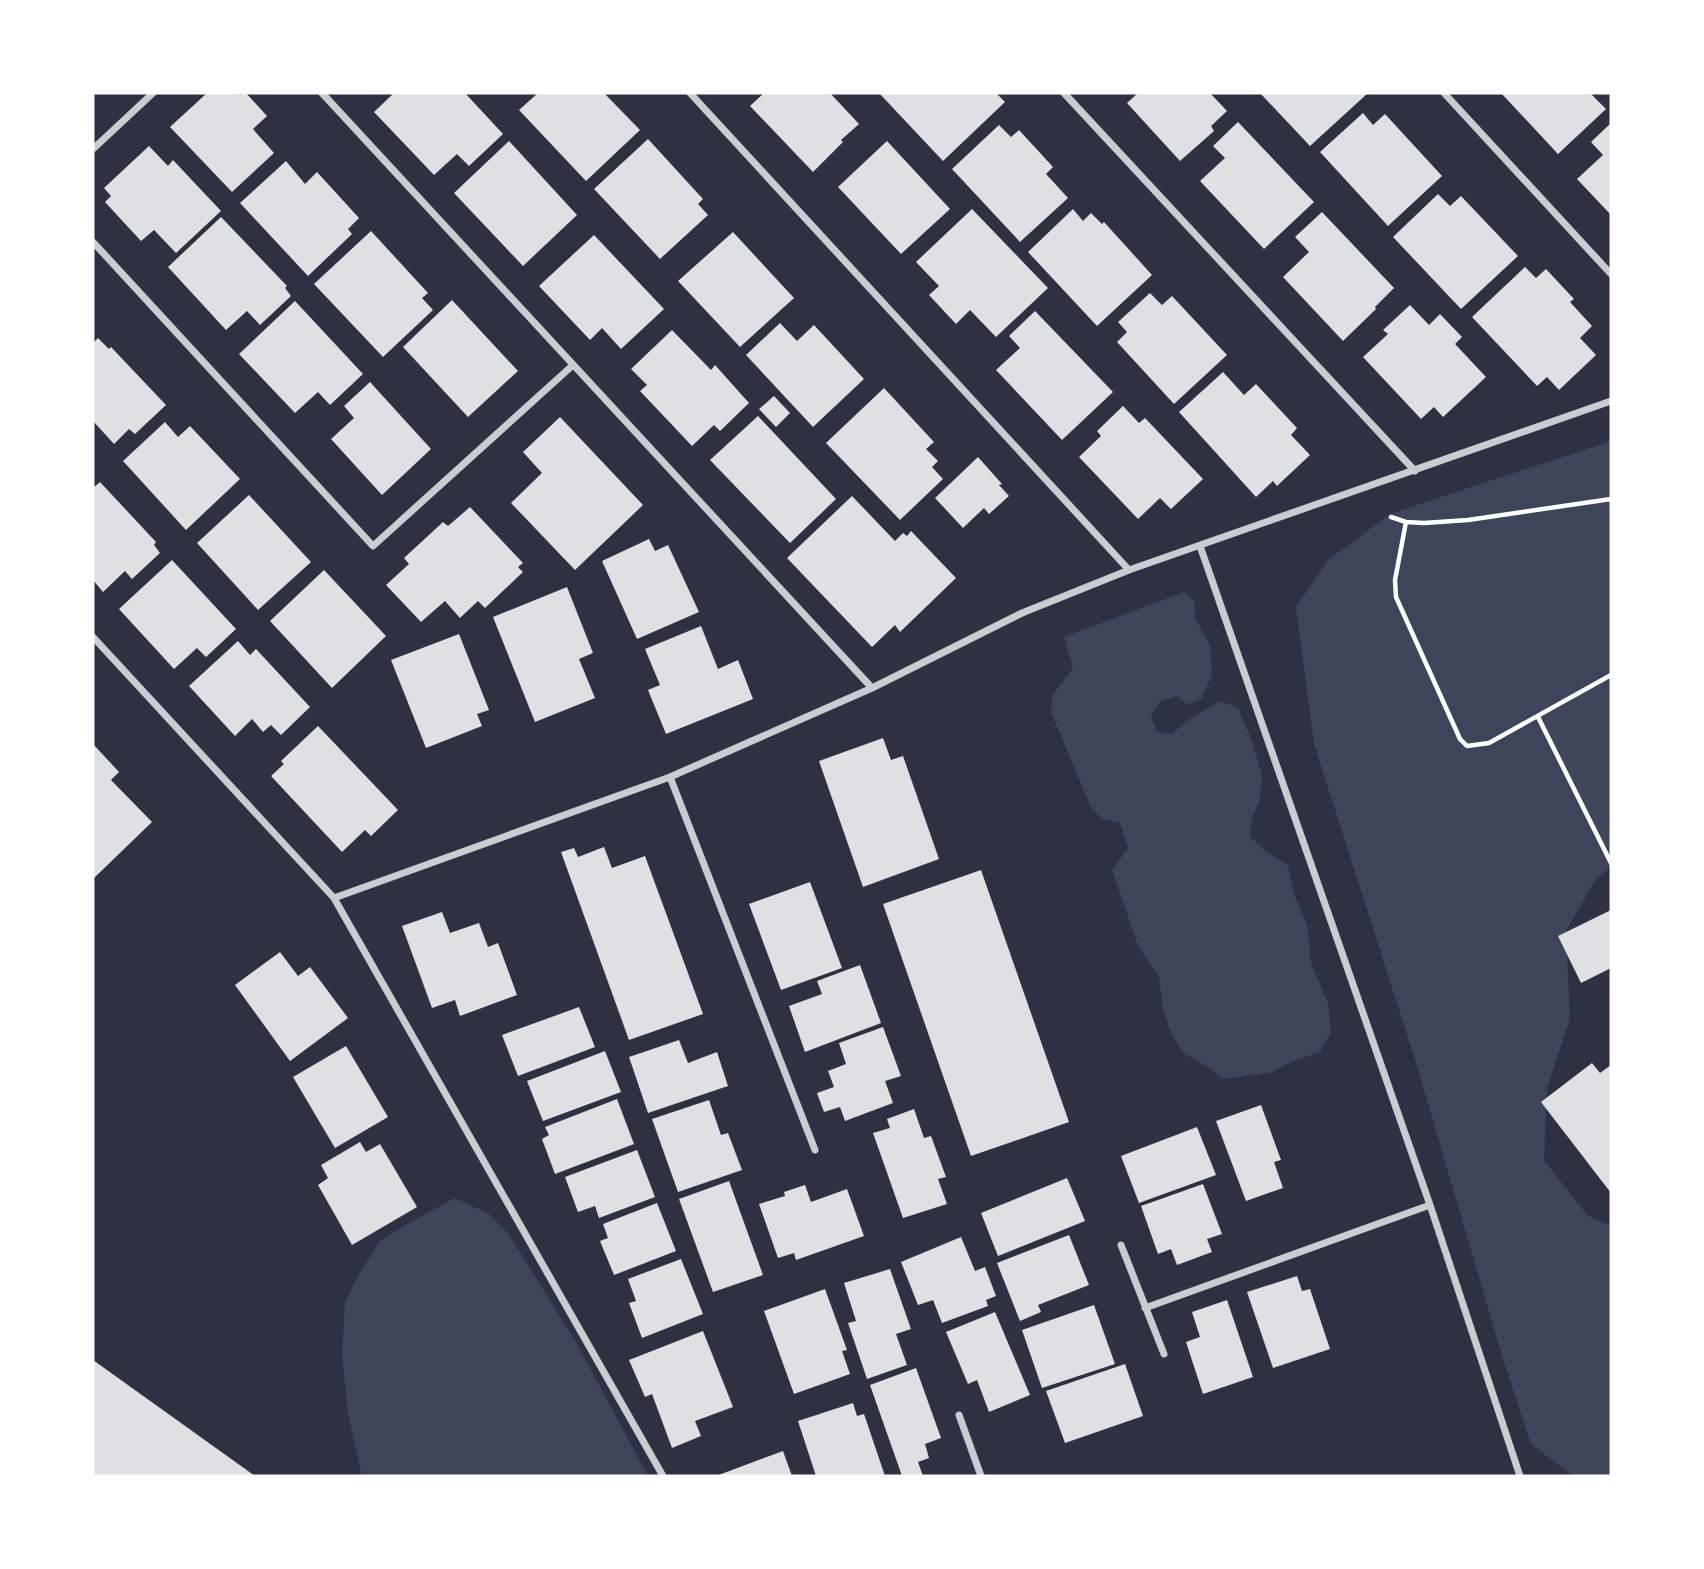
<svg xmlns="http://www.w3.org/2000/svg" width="1704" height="1569" font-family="Mulish,sans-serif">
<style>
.green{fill:#3c4559}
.building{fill:#e0e0e3}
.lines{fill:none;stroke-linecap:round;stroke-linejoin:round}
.path{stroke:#fff;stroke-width:4.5}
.minor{stroke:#caccd0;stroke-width:7}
</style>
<rect width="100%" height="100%" fill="#2d3142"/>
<path class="green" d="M1611,441V866L1595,881L1566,931L1570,1019L1547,1089L1544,1160L1587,1215L1611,1226V1476H1573L1531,1444L1502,1356L1417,1066L1314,744L1296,607L1328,560L1390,514Z
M1184,592L1195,602V618L1210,645L1212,675L1201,699L1188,705L1177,696L1160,702L1151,716L1157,732L1172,734L1189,719L1221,701L1238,708L1252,741L1262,775L1259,802L1252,818L1249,836L1268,853L1288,865L1293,891L1307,925L1311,963L1328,1003L1331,1033L1320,1052L1291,1062L1269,1073L1222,1079L1210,1068L1183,1053L1171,1033L1163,1009L1159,977L1138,946L1112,870L1128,848L1120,823L1102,819L1091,808L1051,712L1052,696L1073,668L1064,637Z
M455,1198L489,1214L508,1233L577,1344L648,1476H362L348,1414L342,1354L345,1302L359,1274L380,1241L416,1219Z"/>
<path class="building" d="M207,93H238L240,95L242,93H246L267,116L253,129L274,153L232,192L170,127Z
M394,93H465L503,134L469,166L457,154L434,175L374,112Z
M538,93H604L640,130L586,181L519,110Z
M764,93H830L859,124L841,140L843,142L813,172L750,106Z
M879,93H996L1005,102L943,161Z
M1138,93H1210L1227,111L1211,126L1214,131L1180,161L1127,103Z
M1260,93H1368L1310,146Z
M1501,93H1590L1606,109L1558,154Z
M1363,113L1373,125L1385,114L1442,176L1388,226L1320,152Z
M1238,122L1314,202L1264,249L1200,181L1225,158L1213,146Z
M1611,123V215L1577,179L1603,155L1591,142Z
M999,125L1011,137L1019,130L1053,167L1046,174L1068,198L1020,242L952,169Z
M648,139L703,199L698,204L708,215L660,259L594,189Z
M509,141L577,215L523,266L454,193Z
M887,141L950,209L901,254L838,187Z
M149,146L168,166L173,160L221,211L176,253L154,230L141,241L105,202L111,196L104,188Z
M286,161L305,184L317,172L359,218L348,229L352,234L308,276L240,203Z
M1438,194L1450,206L1461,196L1518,256L1461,309L1393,237Z
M972,209L1048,288L996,337L970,310L956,324L929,295L939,286L916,262Z
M1073,209L1083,221L1091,213L1102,224L1104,222L1152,275L1097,326L1028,252Z
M1322,212L1394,288L1375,307L1376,309L1343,341L1283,277L1309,252L1295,237Z
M221,217L287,286L285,288L291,296L260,325L247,311L226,330L168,267Z
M371,231L428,293L422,298L433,310L383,357L314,284Z
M733,232L794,298L740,347L678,281Z
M594,235L664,309L621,349L602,328L590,340L539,286Z
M1525,267L1536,278L1546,269L1574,299L1570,302L1592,326L1580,338L1596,355L1559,390L1547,377L1537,386L1472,317Z
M1150,293L1162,305L1172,296L1227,355L1174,404L1117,342L1127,332L1118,322Z
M452,300L518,371L468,417L403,347Z
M295,301L363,374L330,405L318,392L295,413L239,354Z
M1410,305L1429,325L1440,314L1462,337L1455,344L1486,377L1443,417L1434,407L1421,419L1363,357L1388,334L1383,330Z
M1035,311L1113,392L1062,440L996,370L1020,348L1009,336Z
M780,323L797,341L814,325L864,379L813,427L746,355Z
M672,330L711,370L715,365L749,403L720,431L714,425L692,446L640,391L647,385L631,369Z
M98,338L109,349L111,347L166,405L135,434L129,429L114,444L93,421V343Z
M1223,372L1244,395L1256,384L1297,428L1291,435L1310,455L1277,486L1273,481L1256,497L1179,412Z
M370,382L431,449L382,495L331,439L354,418L344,406Z
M884,388L934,442L926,449L938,461L932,467L943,479L900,520L826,443Z
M774,396L790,413L776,427L759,409Z
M1123,406L1139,423L1145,418L1203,479L1171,509L1160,498L1138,519L1079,457L1101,436L1097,431Z
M758,416L836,499L790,543L710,460Z
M560,417L643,505L575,570L511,503L542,473L523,452Z
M165,422L178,437L190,426L240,479L186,530L123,461Z
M978,457L1002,484L999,485L1009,496L989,514L984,508L963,528L935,498Z
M100,482L156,542L154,545L160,553L132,579L125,571L103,592L93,580V488Z
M249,495L311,562L258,610L197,543Z
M852,496L895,541L903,533L907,536L911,531L956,578L900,632L895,625L872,647L787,558Z
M470,507L523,563L518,567L523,572L485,608L478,601L460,618L445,601L421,622L386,585L409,564L404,558L443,522L448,526Z
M649,539L655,551L668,545L699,612L637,639L602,561Z
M172,560L236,629L206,657L197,648L174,669L119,609Z
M324,570L386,636L332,688L270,621Z
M567,587L593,653L579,659L595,698L535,722L493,617Z
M701,626L718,669L738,660L753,699L666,734L648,690L660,685L645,649Z
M459,634L489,710L477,714L482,726L426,748L391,660Z
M238,641L250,655L256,649L310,707L281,735L271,725L263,732L252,719L235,736L189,686Z
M318,726L398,810L371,836L365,830L342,852L271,776L284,764L281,761Z
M883,738L891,760L903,756L939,859L863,887L819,761Z
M93,744L119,772L111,780L152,822L93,879Z
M604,847L612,868L645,856L703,1014L629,1040L561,852L574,848L578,857Z
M981,870L1069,1122L971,1156L883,904Z
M810,882L842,968L781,990L749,904Z
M1611,910V968L1581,983L1558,936Z
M442,912L450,933L479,923L488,947L498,943L517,995L460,1016L455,1000L432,1008L402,926Z
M280,952L298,976L310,967L348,1018L290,1061L235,985Z
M860,965L881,1023L805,1052L789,1006L822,994L817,981Z
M579,1007L595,1047L518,1076L502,1035Z
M883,1027L901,1076L885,1081L893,1103L845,1121L840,1107L824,1112L817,1093L834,1087L828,1071L846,1064L839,1043Z
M679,1040L688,1063L717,1052L728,1086L648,1113L629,1057Z
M346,1046L388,1117L335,1148L293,1077Z
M605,1051L621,1092L543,1121L527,1081Z
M1592,1063L1600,1073L1611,1065V1193L1541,1102Z
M617,1099L634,1144L555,1174L542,1139L549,1135L545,1127Z
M709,1100L721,1135L728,1133L742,1170L678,1192L652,1119Z
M1261,1105L1281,1160L1274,1162L1283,1188L1246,1201L1216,1121Z
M914,1109L924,1138L931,1136L946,1177L938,1179L947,1204L903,1218L873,1133L890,1128L887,1119Z
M1197,1127L1216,1175L1139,1203L1121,1156Z
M360,1142L366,1152L380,1144L417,1207L352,1245L318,1185L328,1178L321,1165Z
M637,1150L655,1197L599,1218L595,1206L578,1212L565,1177Z
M1067,1178L1085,1221L998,1256L981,1213Z
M729,1181L763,1275L713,1292L679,1199Z
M1203,1184L1222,1234L1207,1239L1212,1252L1177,1265L1171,1249L1158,1254L1141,1206Z
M805,1185L811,1202L847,1189L864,1236L796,1260L794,1253L778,1258L759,1204L785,1196L784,1192Z
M657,1203L676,1251L614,1275L600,1241L608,1238L603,1224Z
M1069,1235L1089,1285L1038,1305L1041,1312L1020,1321L997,1263Z
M961,1237L975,1271L985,1267L996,1296L986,1300L988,1306L942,1323L933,1300L918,1305L901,1262Z
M681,1259L703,1314L642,1338L629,1303L636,1301L628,1279Z
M890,1269L911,1329L896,1334L907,1365L867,1379L848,1323L856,1321L844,1283Z
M1297,1276L1302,1291L1310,1289L1330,1349L1273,1368L1247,1292Z
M825,1289L847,1350L842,1351L850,1374L794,1394L764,1311Z
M1227,1300L1253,1377L1203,1394L1186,1342L1200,1337L1192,1312Z
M1094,1305L1115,1364L1042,1388L1022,1330Z
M995,1312L1030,1395L989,1412L977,1380L968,1384L946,1332Z
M703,1331L733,1407L695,1421L701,1436L672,1448L652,1394L645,1397L629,1360Z
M93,1360L255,1476H93Z
M1125,1364L1143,1416L1065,1443L1046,1391Z
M916,1368L941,1438L925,1444L929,1458L918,1462L923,1476H902L870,1385Z
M853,1403L857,1416L864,1414L885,1476H816L798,1421Z
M783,1451L792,1476H716Z"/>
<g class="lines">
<path class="path" d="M1391,517L1406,522L1424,523L1468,520L1611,499
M1406,522L1395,580L1396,597L1460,739L1467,746L1489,743L1611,675
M1538,717L1611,863"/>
<path class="minor" d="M322,93L872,688
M690,93L1129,570
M1064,93L1415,471
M1444,93L1611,274
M93,149L153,93
M93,242L373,546L573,365
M1200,546L1430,1205L1520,1476
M93,637L334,898L663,1476
M670,777L815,1150
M334,898L670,777L872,688L1022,613L1129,570L1611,401
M1121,1245L1164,1354
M1145,1308L1430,1205
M959,1415L981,1476"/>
</g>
<rect width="1704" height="1569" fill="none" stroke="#ffffff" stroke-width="189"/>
</svg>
